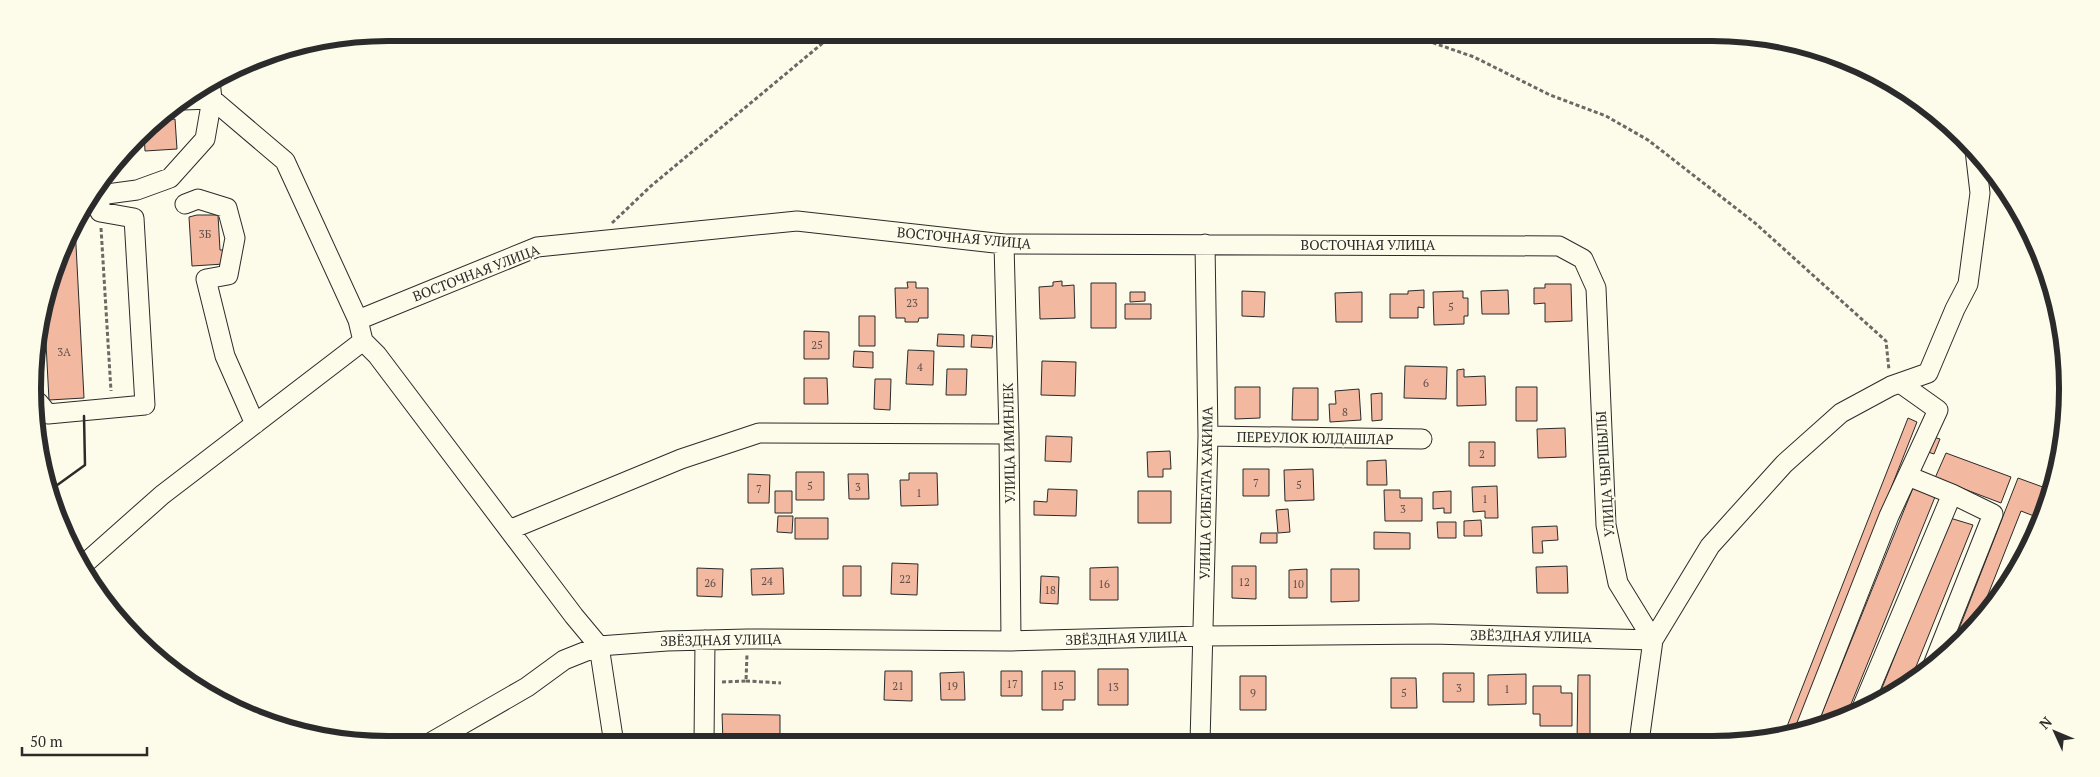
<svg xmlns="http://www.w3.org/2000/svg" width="2100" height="777" font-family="'PT Serif',serif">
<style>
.building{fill:#f2b8a0;stroke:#2b2b2b}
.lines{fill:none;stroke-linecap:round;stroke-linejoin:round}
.minor-casing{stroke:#2b2b2b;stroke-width:21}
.path{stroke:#6a6964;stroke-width:3;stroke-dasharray:4 2.5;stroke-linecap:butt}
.minor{stroke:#fdfbea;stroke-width:19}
.wall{stroke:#2b2b2b;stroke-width:2.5}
.labels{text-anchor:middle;stroke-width:4;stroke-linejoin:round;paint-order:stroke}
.number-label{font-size:11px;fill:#5d4e48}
.street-label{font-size:14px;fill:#2b2b2b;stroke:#fdfbea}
.rim{fill:none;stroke:#2b2b2b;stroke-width:6}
</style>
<rect width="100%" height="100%" fill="#fdfbea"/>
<path class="building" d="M175,119L177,149L145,151L144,133L154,121Z
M197,215H218L220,250H223L224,264L192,266L189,217Z
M75,226L84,398L49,400L44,306L51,274Z
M1062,281V286L1074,285L1075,318L1040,319L1039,287L1053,286V282Z
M907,282H916V288H928V318H919L918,322H905V318H896L895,288H908Z
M1091,283H1116V328H1091Z
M1545,284H1571L1572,321L1545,322V303L1534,304V288H1545Z
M1424,290V308L1418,307V318H1390V294H1408V291Z
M1508,290L1509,314H1482L1481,291Z
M1242,291L1265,292L1264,317L1242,316Z
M1463,291V298H1468V316H1464V324L1434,325L1433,292Z
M1130,292H1145V301L1130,302Z
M1362,292V322H1336L1335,293Z
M1125,304H1151V319H1125Z
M859,316H875V346H859Z
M804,331L829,332V359H804Z
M938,334L964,335V347L937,346Z
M972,335L993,336L992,348L971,347Z
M908,350L934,351L933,385L906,384Z
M854,351L873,352V368L853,367Z
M1042,361L1076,362L1075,396L1041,395Z
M1405,366L1447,367L1446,399L1404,398Z
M947,369H967L966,395H946Z
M1464,369V377L1485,376L1486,405L1457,406V370Z
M804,378H827L828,404H804Z
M875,379H891L890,410L874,409Z
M1235,387H1260V418L1235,419Z
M1516,387H1537V421H1516Z
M1293,388H1318V420H1292Z
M1359,389L1361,420L1330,422L1329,404H1336L1335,391Z
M1382,393V420L1372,421L1371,394Z
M1908,418L1917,422L1796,730L1784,734Z
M1565,428L1566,457L1538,458L1537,429Z
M1927,435L1940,439L1934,454L1922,450Z
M1046,436L1072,437L1071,462L1045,461Z
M1469,442H1495V466H1469Z
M1170,451L1171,469H1163V477H1148L1147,452Z
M1946,453L2011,477L2001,503L1935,478Z
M1386,460L1387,485H1367V461Z
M1243,469H1269V496H1243Z
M1313,469L1314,500L1285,501L1284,470Z
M796,472H824V500H796Z
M909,473H937L938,505L901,506L900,480H909Z
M748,474L770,475L769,503H748Z
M848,474H868L869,499H849Z
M2018,478L2051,490L2039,518L2021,511L1978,620L1950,652Z
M1497,486L1498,518H1485V511L1473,512L1472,487Z
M1913,488L1935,497L1847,714L1818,723Z
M1048,489L1077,490L1076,516L1034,515V501L1047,502Z
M1384,490H1400V498H1422V521H1385Z
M775,491H792V513H775Z
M1138,491H1171V523H1138Z
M1451,491V513H1444V508L1433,509V492Z
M1288,509L1290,532L1278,533L1276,510Z
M778,516H793L792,533L777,532Z
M795,518H828V539H795Z
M1950,518L1973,525L1911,679L1876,703Z
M1481,520L1482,536H1464V521Z
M1437,522H1456V538H1438Z
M1557,526L1558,540L1542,541L1543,553H1533L1532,527Z
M1374,532L1410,533V549H1374Z
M1261,533H1277V543H1260Z
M892,563L918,564L917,595L891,594Z
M843,566H861V596H843Z
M1232,566H1256V599L1232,598Z
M1567,566L1568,593H1537L1536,567Z
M1118,567V600H1090V568Z
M697,568L723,569L722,597L697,596Z
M783,568L784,594L752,595L751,569Z
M1307,569V598H1289V570Z
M1331,569H1359V601L1331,602Z
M1041,576L1059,577L1058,604L1040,603Z
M1098,669H1128V705H1098Z
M885,671H912V701L884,700Z
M1001,671H1022V696H1001Z
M1042,671H1075V700H1063V710H1042Z
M964,672L965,700H941L940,673Z
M1443,673H1474V702H1443Z
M1526,674V704L1488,705V675Z
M1578,675H1590V742H1577Z
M1240,676H1266V710H1240Z
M1391,678H1416L1417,708H1391Z
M1533,686H1561V693H1572V726H1540V714H1533Z
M722,714L780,715V741H767V744H735V741H723Z"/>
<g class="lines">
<defs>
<path id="minor" d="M183,100L212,99L285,161L358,320L363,341L377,355L574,616L599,646L614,744
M92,196L137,190L170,178L205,139L212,99L210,81
M185,204L198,199L227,208L235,238L228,275L206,279L225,356L255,424
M1004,244L1009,434L1011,641
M358,320L537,247L797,221L1004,244L1559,246L1583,259L1596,288L1606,525L1618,583L1653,640L1639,742
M38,402L48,414L145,405L134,218L100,212V195
M1208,436L1422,439
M509,530L681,459L759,433L1009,434
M82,566L162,495L363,341
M1653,640L1710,546L1784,464L1841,413L1891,386L1928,373L1955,309L1968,284L1980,193L1975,150
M1933,665L1993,514L1952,494
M1861,710L1952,494L1908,476
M1806,727L1889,516L1938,410L1900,383
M1200,743L1208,436L1205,244
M428,744L527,687L564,660L599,646L667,641L748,639L1011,641L1203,636L1432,634L1653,640
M704,744L705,640"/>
</defs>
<use href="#minor" class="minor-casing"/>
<path class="path" d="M1402,32L1474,57L1550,95L1606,116L1648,140L1755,223L1886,341L1889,370
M612,223L651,186L836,32
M101,228L111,391
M746,681L781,683
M722,682L746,681L747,654"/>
<use href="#minor" class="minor"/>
<path class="wall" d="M49,491L85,465L84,416"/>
</g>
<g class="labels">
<g class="number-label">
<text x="205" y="238">3Б</text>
<text x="912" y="307">23</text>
<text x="1451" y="311">5</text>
<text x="817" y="349">25</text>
<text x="64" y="356">3А</text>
<text x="920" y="371">4</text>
<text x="1426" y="387">6</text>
<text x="1345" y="416">8</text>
<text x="1482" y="458">2</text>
<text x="1256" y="487">7</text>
<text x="1299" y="489">5</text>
<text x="810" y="490">5</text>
<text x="858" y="491">3</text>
<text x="759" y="493">7</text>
<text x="919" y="497">1</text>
<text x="1485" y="503">1</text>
<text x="1403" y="513">3</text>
<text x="905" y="583">22</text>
<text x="767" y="585">24</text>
<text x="1244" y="586">12</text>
<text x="710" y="587">26</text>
<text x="1104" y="588">16</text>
<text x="1298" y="588">10</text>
<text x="1050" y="594">18</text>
<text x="1012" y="688">17</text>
<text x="898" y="690">21</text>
<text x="952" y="690">19</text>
<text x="1058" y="690">15</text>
<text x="1113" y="691">13</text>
<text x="1459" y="692">3</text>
<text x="1507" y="693">1</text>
<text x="1253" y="697">9</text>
<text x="1404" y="697">5</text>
</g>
<g class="street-label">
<text transform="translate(964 238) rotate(5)" y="5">ВОСТОЧНАЯ УЛИЦА</text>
<text x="1368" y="250">ВОСТОЧНАЯ УЛИЦА</text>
<text transform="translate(476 273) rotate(-21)" y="5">ВОСТОЧНАЯ УЛИЦА</text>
<text transform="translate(1315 438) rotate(1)" y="5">ПЕРЕУЛОК ЮЛДАШЛАР</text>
<text transform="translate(1009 443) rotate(-91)" y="5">УЛИЦА ИМИНЛЕК</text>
<text transform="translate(1605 474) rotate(-94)" y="5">УЛИЦА ЧЫРШЫЛЫ</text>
<text transform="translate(1206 493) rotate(-89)" y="5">УЛИЦА СИБГАТА ХАКИМА</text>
<text transform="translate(1531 636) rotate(1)" y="5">ЗВЁЗДНАЯ УЛИЦА</text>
<text transform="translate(1126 638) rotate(-2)" y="5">ЗВЁЗДНАЯ УЛИЦА</text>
<text transform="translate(721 640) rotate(-1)" y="5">ЗВЁЗДНАЯ УЛИЦА</text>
</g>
</g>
<path d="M0 0H2100V777H0ZM388 41H1712A347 347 0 0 1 2059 388V389A347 347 0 0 1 1712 736H388A347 347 0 0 1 41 389V388A347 347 0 0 1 388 41Z" fill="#fdfbea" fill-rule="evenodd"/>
<path class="rim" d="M388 41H1712A347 347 0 0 1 2059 388V389A347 347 0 0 1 1712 736H388A347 347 0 0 1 41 389V388A347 347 0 0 1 388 41Z"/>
<g transform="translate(2055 732) rotate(314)" stroke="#fdfbea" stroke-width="4" paint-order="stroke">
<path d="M0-4L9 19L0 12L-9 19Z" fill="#2b2b2b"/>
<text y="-8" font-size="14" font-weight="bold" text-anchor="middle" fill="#2b2b2b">N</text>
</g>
<path d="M22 747v8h125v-8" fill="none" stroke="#2b2b2b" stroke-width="2.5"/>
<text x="30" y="747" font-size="15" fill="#2b2b2b" stroke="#fdfbea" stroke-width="4" paint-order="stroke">50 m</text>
</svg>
